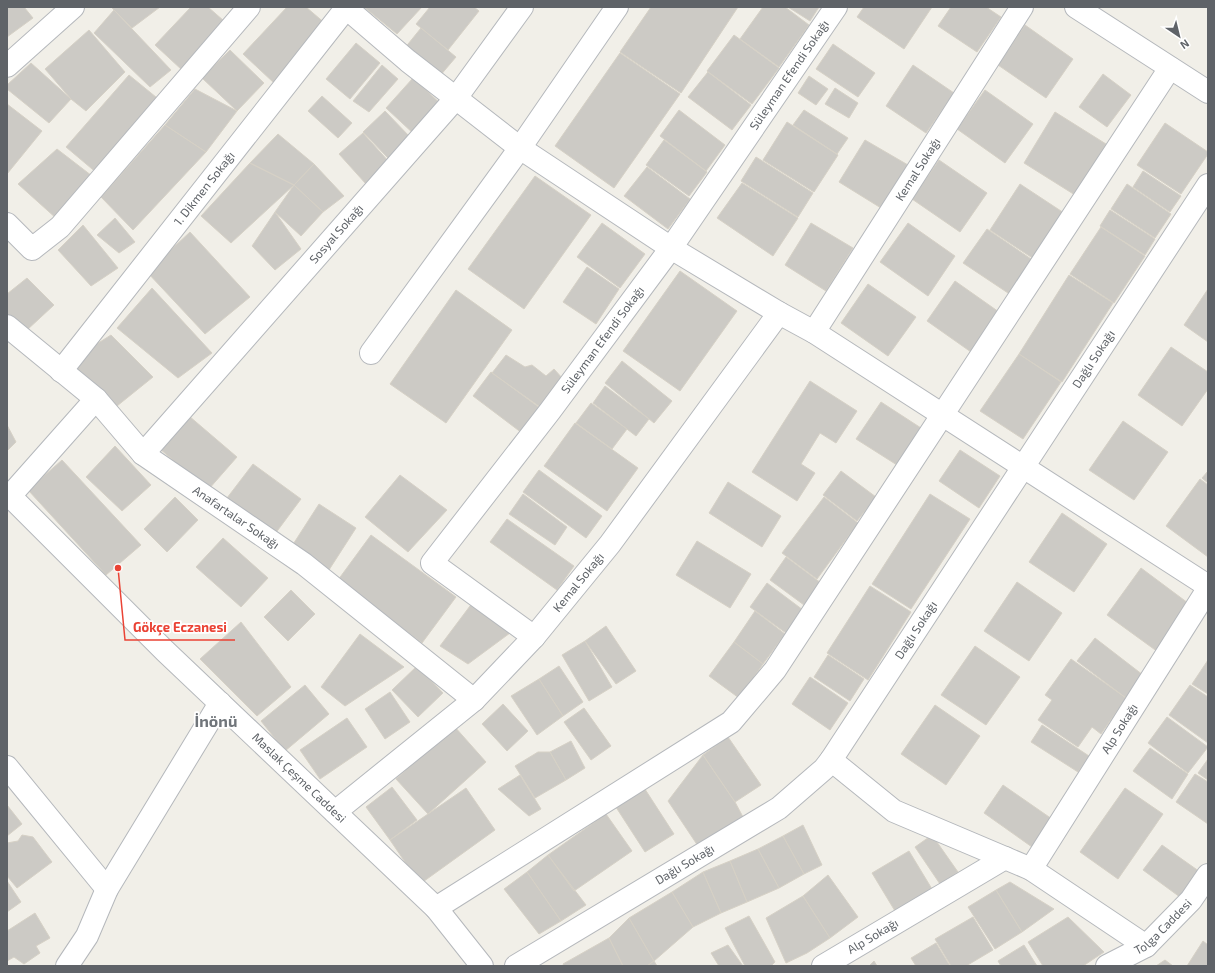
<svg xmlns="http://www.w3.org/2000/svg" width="1215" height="973" font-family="'Exo 2',sans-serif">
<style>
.building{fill:#cccac5;stroke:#d6d1c6}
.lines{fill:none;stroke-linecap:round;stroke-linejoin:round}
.minor-casing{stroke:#b5b8bc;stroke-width:24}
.tertiary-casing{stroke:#b5b8bc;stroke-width:24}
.minor{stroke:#fff;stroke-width:22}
.tertiary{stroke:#fff;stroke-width:22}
.labels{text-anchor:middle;stroke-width:3.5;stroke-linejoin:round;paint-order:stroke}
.street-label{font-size:12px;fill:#5f6368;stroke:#fff}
.district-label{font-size:16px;font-weight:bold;fill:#70757a;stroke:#fff}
.leader{fill:none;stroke:#ea4335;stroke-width:1.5}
.callout-dot{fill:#ea4335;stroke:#fff;stroke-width:1.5}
.callout-label{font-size:13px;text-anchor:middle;font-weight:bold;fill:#ea4335;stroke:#fff;stroke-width:3.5;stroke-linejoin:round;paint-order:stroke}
</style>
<rect width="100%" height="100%" fill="#f1efe8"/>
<path class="building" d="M7,7H24L33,18L7,37Z
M111,7H160L132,28Z
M191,7H208L224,21L182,70L155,45Z
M287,7H306L327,25L274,83L243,54Z
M364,7H422L397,34Z
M430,7H474L479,11L448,50L416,24Z
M651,7H738L681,93L620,52Z
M763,7H785L809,25L779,67L740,39Z
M788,7H819L810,21Z
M864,7H932L904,49L857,17Z
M951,7H986L1001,17L977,52L938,26Z
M114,10L171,70L150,87L94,33Z
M1025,25L1073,59L1046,98L998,65Z
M421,28L456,57L439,77L404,49Z
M89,30L125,72L86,111L71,99L45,69Z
M734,35L779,68L752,104L707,71Z
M356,43L380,63L350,99L326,79Z
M833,44L875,73L858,97L816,69Z
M230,50L264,83L237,111L202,78Z
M620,53L680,94L614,188L555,146Z
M31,63L71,99L49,123L7,89V85Z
M382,65L398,79L369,112L353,101Z
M913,65L954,93L926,133L886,106Z
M708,72L751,105L732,130L688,97Z
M1103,74L1131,95L1107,127L1079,107Z
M129,75L162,102L98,174L66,147Z
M809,76L828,89L816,105L798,93Z
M413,78L443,106L415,135L386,108Z
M835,88L858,103L849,118L825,104Z
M195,89L237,111L206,152L165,125Z
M985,90L1033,124L1005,163L957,129Z
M322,96L352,123L338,138L308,111Z
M7,104L42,131L7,174Z
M679,110L725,145L706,171L660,136Z
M804,110L848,138L837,154L793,125Z
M385,111L410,137L388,158L363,132Z
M1055,112L1106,144L1075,195L1024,163Z
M787,122L838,155L814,192L763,160Z
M1165,123L1208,152V154L1181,194L1137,165Z
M165,125L206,152L133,230L101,197Z
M363,133L390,163L366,184L339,154Z
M278,134L314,164L294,185L250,163Z
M664,140L707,172L689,196L646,165Z
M865,140L908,165L881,208L839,182Z
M57,149L96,179L57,219L18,184Z
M756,157L813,193L798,217L741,181Z
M939,160L987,193L960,232L912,199Z
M250,163L294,185L231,243L201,216Z
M314,164L344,196L323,212L294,185Z
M647,167L690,199L668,229L624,196Z
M1143,171L1181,196L1170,212L1133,187Z
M535,176L591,215L524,309L468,269Z
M742,183L798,218L773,256L717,218Z
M1020,184L1064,213L1034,259L990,230Z
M1127,184L1171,214L1155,238L1111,209Z
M294,185L323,212L301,236L275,212Z
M1110,210L1155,239L1145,255L1100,226Z
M275,212L301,249L275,270L252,246Z
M115,218L135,242L119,253L97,235Z
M602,223L645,254L620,288L577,257Z
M811,223L853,248L826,291L785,265Z
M908,223L955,256L928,296L880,262Z
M83,225L118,268L91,286L58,250Z
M1101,227L1145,256L1114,303L1070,274Z
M987,229L1034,261L1011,295L963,263Z
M190,232L250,297L205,334L147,272Z
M587,267L619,289L596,324L563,302Z
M680,271L737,311L680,391L623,351Z
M1069,275L1113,303L1062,382L1019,354Z
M27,278L54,305L27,330L7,314V294Z
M955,281L999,312L971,352L927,321Z
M868,284L916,317L888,356L841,323Z
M152,288L212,353L178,378L117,328Z
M1208,289V342L1184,325Z
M456,290L512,330L446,423L390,384Z
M111,335L153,377L117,406L68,362Z
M1171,347L1208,372V389L1182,426L1138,395Z
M1019,354L1061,382L1023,439L980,411Z
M506,355L525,367L532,365L546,376L554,369L563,379L540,407L492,373Z
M622,361L672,401L654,423L605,383Z
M491,372L540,408L522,433L473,396Z
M810,381L857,411L836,443L820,433L801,464L815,473L797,501L752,472Z
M605,386L649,419L636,436L593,403Z
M881,402L921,428L897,465L856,439Z
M591,403L627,429L612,449L576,423Z
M189,416L237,457L208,490L160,449Z
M1123,421L1168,452L1134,500L1089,470Z
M575,423L638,468L607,511L544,466Z
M7,425L16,442L7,451Z
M115,446L151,485L122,511L86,477Z
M960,450L1000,476L979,508L939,481Z
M62,460L141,545L106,575L28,490Z
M253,464L301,499L275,534L227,498Z
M539,470L602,516L586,538L523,492Z
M841,471L876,497L857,521L823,495Z
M1208,471V483L1202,478Z
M400,475L447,510L408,552L365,517Z
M1200,479L1208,485V557L1166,526Z
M728,482L781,516L762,547L709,513Z
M523,494L567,527L555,545L509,514Z
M930,494L970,519L911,609L872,584Z
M175,497L198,520L167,552L144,529Z
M824,497L858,523L817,579L782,553Z
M319,504L356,528L327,573L290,549Z
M1062,513L1107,544L1074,592L1029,562Z
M507,519L574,566L557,590L490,542Z
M371,535L456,597L422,643L338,580Z
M223,538L268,578L241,607L196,567Z
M697,541L751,574L730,608L676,575Z
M786,557L821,583L804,605L770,580Z
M1141,568L1192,606L1158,652L1107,615Z
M1017,582L1062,613L1029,661L984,631Z
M767,583L803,610L786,633L750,607Z
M870,586L911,612L868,680L827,653Z
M291,590L315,614L288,641L264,617Z
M473,602L510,633L468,664L440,646Z
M755,611L785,634L763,664L734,642Z
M241,622L291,687L257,716L200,659Z
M606,626L636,671L616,684L585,641Z
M360,634L404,667L345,706L321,687Z
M1095,638L1143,675L1126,698L1077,661Z
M585,641L612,687L589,701L562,655Z
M734,642L763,664L739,698L709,676Z
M975,646L1020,677L986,725L941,695Z
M828,655L864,679L850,701L814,677Z
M1071,659L1126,698L1101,734L1092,727L1078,747L1038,720L1052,700L1045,695Z
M1208,660V694L1192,684Z
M417,666L443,693L418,717L392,690Z
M559,666L583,702L563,716L539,679Z
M810,677L848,703L830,730L792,704Z
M539,679L563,716L537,735L511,696Z
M305,685L329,714L285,751L261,721Z
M1190,685L1208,697V743L1169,715Z
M390,692L410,722L385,739L365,709Z
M503,704L528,731L507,751L482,724Z
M935,705L980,736L946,785L901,754Z
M584,708L611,746L591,760L564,722Z
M1167,717L1208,747L1188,773L1148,743Z
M347,718L367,747L320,779L300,750Z
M1042,725L1089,756L1078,772L1031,742Z
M454,726L486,762L428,814L396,779Z
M728,737L761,785L735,802L703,755Z
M571,741L585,768L566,780L550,752Z
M1150,748L1188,774L1172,799L1133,771Z
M538,752H550L566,780L535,798L515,766Z
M703,755L735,802L743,817L698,846L668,801Z
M1208,759V780L1198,773Z
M1195,774L1208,782V824L1176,802Z
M520,775L541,809L529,816L498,789Z
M641,783L674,834L645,852L612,801Z
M1003,785L1052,819L1032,847L984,813Z
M392,787L417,820L390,840L366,807Z
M466,788L495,830L420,884L390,840Z
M1125,788L1163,814L1118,879L1080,852Z
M7,805L22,824L7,836Z
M606,814L632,851L574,891L548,855Z
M803,825L822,865L804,874L783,836Z
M22,835L33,837L52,862L17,888L7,876V843L18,841Z
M932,835L958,872L940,884L915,847Z
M783,836L804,874L779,888L758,849Z
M1162,845L1203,874L1184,900L1143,870Z
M758,849L779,888L747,902L730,861Z
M909,851L932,889L895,911L872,873Z
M548,855L586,905L561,921L527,872Z
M730,861L747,902L721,913L703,872Z
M527,872L561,921L539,934L504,889Z
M703,872L721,913L693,927L672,892Z
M828,875L858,917L830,938L803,896Z
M7,881L21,902L7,912Z
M1010,882L1054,909L1022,932L996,890Z
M996,890L1022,932L995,949L968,907Z
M672,892L693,927L654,961L629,918Z
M803,896L830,938L807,953L786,963L766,918Z
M35,913L50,938L36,946L40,953L24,964L14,957L7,961V931Z
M749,916L775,962L771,966H745L725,928Z
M973,917L993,950L966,966H951L935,939Z
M1068,917L1104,952L1083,966H1043L1028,942Z
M629,918L654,961L647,966H623L609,938Z
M609,938L623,966H564L563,964Z
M1203,941L1208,945V966H1187Z
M936,943L950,966H916L911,958Z
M728,945L743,966H719L711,953Z
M1024,945L1037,966H1001L998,961Z
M1165,960L1173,966H1156Z
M654,961L657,966H647Z
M874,961L877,966H869Z"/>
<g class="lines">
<defs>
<g id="minor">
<path d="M345,7L408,61L520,148L671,248L779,313L814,332L1208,586"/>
<path d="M7,66L73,7"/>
<path d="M7,224L32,249L60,227L249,7"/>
<path id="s1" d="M7,326L96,399L143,454L304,564L474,700"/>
<path id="s2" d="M814,332L1022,7"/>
<path d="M371,353L520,148L617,7"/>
<path id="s3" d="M61,371L347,7"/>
<path id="s4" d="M143,454L456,98L522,7"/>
<path d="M10,496L96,399"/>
<path id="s5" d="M534,637L432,563L550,411L671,248L836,7"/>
<path d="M831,760L894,811L1031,869L1146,946"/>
<path d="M7,767L107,889"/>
<path id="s6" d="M335,812L474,700L534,637L610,544L779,313"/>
<path id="s7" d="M1031,869L1208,589"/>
<path d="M436,908L731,722L775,670L1170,68"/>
<path d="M67,966L87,936L107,889L220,703"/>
<path id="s8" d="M516,966L779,808L824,769L831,760L1208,185"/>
<path id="s9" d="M823,966L1005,858"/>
<path id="s10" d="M1107,966L1146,946L1191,900L1208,875"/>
</g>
<g id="tertiary">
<path d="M1076,7L1208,92"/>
<path id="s11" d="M7,493L165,651L436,908L482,966"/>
</g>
</defs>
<use href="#minor" class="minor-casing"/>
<use href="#tertiary" class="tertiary-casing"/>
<use href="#minor" class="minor"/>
<use href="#tertiary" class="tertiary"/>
</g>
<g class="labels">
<g class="street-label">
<text dy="4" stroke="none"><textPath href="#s5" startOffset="731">Süleyman Efendi Sokağı</textPath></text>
<text dy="4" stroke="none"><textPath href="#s2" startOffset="193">Kemal Sokağı</textPath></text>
<text dy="4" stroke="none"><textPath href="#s3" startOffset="232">1. Dikmen Sokağı</textPath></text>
<text dy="4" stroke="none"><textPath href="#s4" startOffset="293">Sosyal Sokağı</textPath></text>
<text dy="4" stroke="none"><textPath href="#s5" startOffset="407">Süleyman Efendi Sokağı</textPath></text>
<text dy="4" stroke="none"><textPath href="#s8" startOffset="857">Dağlı Sokağı</textPath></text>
<text dy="4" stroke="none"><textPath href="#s1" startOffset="300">Anafartalar Sokağı</textPath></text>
<text dy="4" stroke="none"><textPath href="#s6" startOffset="336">Kemal Sokağı</textPath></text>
<text dy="4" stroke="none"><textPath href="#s8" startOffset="533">Dağlı Sokağı</textPath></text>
<text dy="4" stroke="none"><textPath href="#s7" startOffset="166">Alp Sokağı</textPath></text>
<text dy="4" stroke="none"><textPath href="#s11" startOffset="408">Maslak Çeşme Caddesi</textPath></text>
<text dy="4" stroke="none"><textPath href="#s8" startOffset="197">Dağlı Sokağı</textPath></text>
<text dy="4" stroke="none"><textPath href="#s10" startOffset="69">Tolga Caddesi</textPath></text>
<text dy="4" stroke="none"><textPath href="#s9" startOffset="58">Alp Sokağı</textPath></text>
</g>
<g class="district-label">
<text x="216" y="727">İnönü</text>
</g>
</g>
<path class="leader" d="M118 568L125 640H235"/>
<circle class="callout-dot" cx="118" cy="568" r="4"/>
<g class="callout-label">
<text x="180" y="632">Gökçe Eczanesi</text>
</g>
<rect width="1215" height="973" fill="none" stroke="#5f6368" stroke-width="16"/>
<g transform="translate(1179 36) rotate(145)" stroke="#ffffff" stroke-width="3" paint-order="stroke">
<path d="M0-3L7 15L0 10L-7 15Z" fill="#5f6368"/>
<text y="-6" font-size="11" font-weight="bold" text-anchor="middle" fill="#5f6368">N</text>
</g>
</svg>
